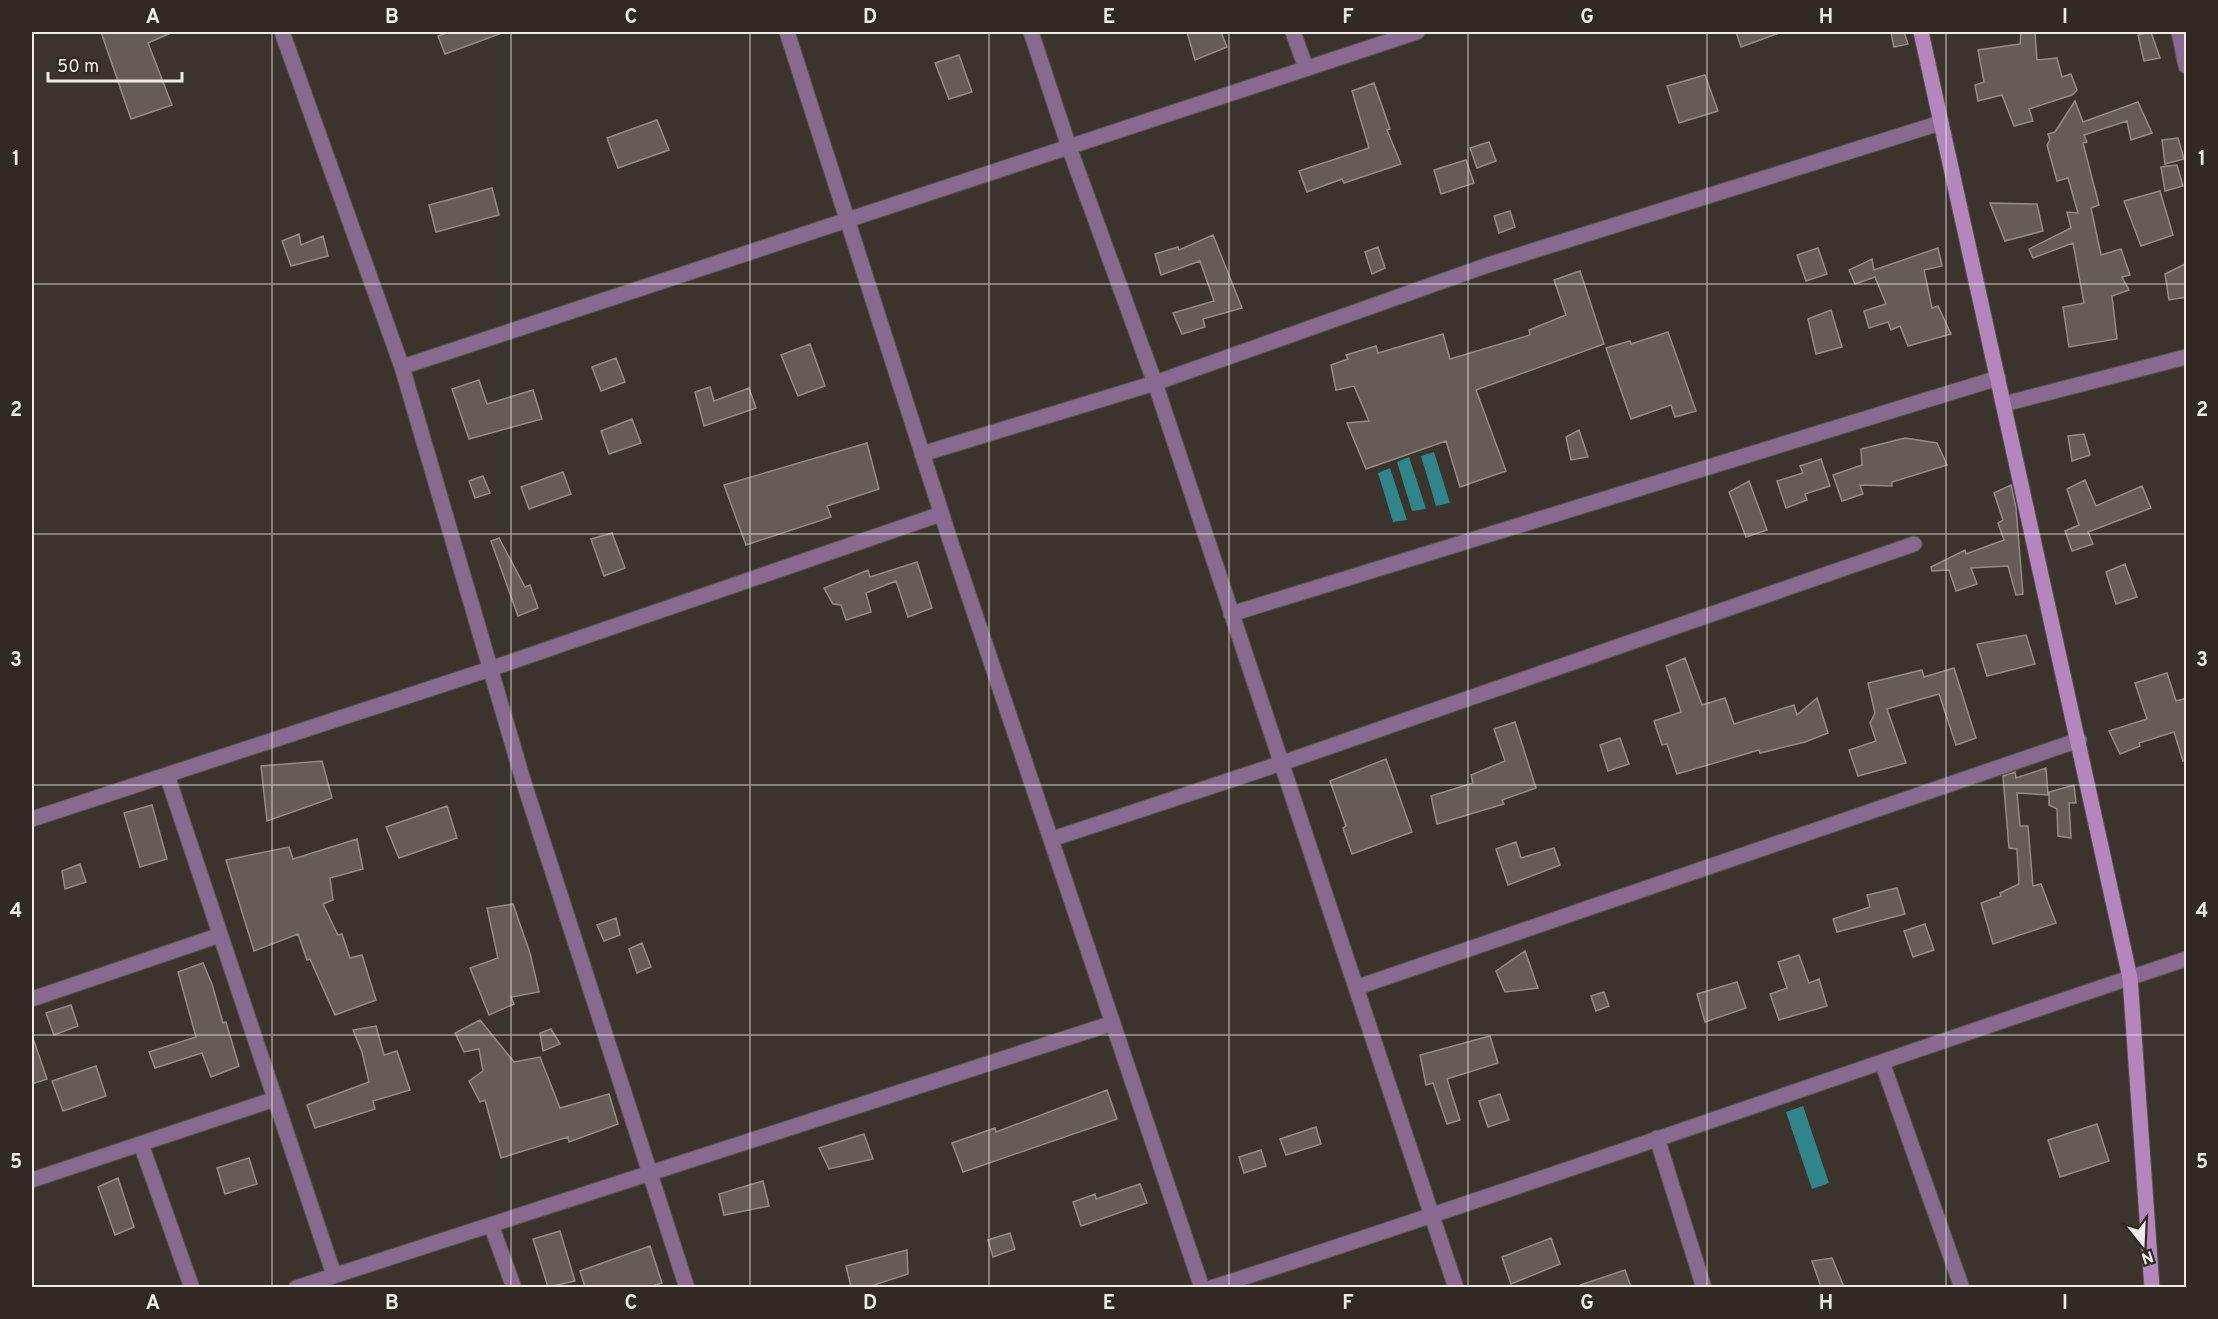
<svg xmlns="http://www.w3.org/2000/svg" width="2218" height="1319" font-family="Overpass,sans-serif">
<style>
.water{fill:#30858a}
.building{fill:#665c57;stroke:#968c86;stroke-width:1.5}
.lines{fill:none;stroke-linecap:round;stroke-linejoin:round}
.minor-casing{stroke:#57514b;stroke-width:17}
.secondary-casing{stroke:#57514b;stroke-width:17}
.minor{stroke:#876a8d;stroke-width:15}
.secondary{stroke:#b586be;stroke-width:15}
.grid{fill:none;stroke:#efece7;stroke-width:1.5;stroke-opacity:0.55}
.neatline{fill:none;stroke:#efece7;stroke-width:2}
.grid-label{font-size:20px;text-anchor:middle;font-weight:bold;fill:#efece7}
</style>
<rect width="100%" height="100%" fill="#3a342d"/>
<path class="water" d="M1434,452L1450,503L1436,506L1421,456Z
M1409,457L1426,509L1412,511L1397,462Z
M1390,468L1407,520L1393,522L1378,473Z
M1803,1106L1829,1183L1812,1189L1786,1112Z"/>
<path class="building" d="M101,32H173L148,43L172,105L131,119Z
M449,32H502V33L445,54L438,36Z
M1187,32H1221L1227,47L1195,60Z
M1736,32H1778L1779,33L1741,47Z
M1904,32L1908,44L1894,47L1891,33Z
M2021,32H2035L2037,60L2057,58L2062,77L2071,74L2077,90L2072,95L2029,109L2033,121L2014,126L2002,95L1978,101L1975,85L1984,82L1978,50L2020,44Z
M2151,32L2160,58L2144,61L2138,35Z
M959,55L972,92L949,99L935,63Z
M1705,75L1718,111L1679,123L1667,86Z
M1374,83L1390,129L1387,130L1401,164L1344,183L1342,179L1307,192L1299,171L1369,148L1352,91Z
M2075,101L2083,122L2138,102L2152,133L2131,140L2127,121L2084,135L2087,142L2083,143L2099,205L2091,208L2101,255L2121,249L2130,275L2122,277L2129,290L2112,296L2117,339L2069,347L2063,307L2084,303L2073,243L2033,258L2029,249L2071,228L2067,212L2078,213L2068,178L2057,181L2047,145L2050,140L2048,134L2055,132Z
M657,120L669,150L618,168L607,138Z
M2178,138L2184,159L2165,164L2162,140Z
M1489,142L1496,161L1477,168L1470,148Z
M1466,160L1474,183L1441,194L1434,170Z
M2177,165L2183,186L2165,191L2161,167Z
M492,188L499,215L436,232L429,205Z
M2160,191L2173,235L2141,246L2124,201Z
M1990,203L2037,204L2043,231L2005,241Z
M1510,211L1515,227L1499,233L1494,216Z
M299,234L301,245L323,236L328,256L291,266L282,241Z
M1213,235L1242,308L1203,319L1205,327L1182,334L1173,313L1214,301L1200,261L1161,275L1155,254L1178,247L1179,250Z
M1378,247L1385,268L1372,274L1365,252Z
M1818,248L1827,274L1806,281L1797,255Z
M1938,248L1942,266L1924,270L1932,308L1938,306L1951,334L1908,346L1900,326L1891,330L1888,322L1869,328L1864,311L1886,304L1875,277L1855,284L1849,270L1872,259L1874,270Z
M2187,263V297L2169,300L2165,274Z
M1580,271L1604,344L1476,390L1506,471L1460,487L1446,441L1366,469L1347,423L1369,421L1354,386L1336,390L1331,365L1348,359L1346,355L1376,346L1378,353L1443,334L1450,359L1530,335L1529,330L1566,315L1554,280Z
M1831,310L1842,347L1816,354L1808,319Z
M1668,332L1696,411L1675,417L1671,405L1631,419L1606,348L1630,341L1631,344Z
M810,344L825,386L798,396L781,355Z
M616,358L625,382L601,391L592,367Z
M479,380L487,404L533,390L542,419L469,439L452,389Z
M710,387L714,401L749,388L756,408L704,426L695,392Z
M632,419L641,443L609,454L601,431Z
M1579,430L1588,457L1571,460L1566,437Z
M2084,434L2090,455L2072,461L2068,436Z
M1905,438L1937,443L1947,465L1892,482V486L1860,485L1863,494L1842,501L1833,475L1862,465L1861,449Z
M867,443L879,489L827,506L831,517L746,545L724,485Z
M1821,459L1830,486L1805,494L1807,500L1786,508L1777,481L1803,473L1800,466Z
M563,472L571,494L529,509L521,487Z
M483,476L490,493L475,498L469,481Z
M2085,480L2096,506L2142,486L2151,508L2088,532L2093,544L2072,551L2065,531L2079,525L2067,489Z
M1749,481L1767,530L1746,537L1729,492Z
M2011,485L2016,508L2023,594L2016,595L2008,566L1971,568L1977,584L1956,591L1949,570L1932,571L1931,567L1965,550L1966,554L2004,540L1998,523L2003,520L1994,493Z
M612,533L625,568L604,576L591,539Z
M499,538L525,587L530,585L538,608L518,616L491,541Z
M917,562L932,608L908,617L896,581L866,593L871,612L846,620L841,605L833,604L824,588L868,570L870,577Z
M2125,564L2137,597L2116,604L2106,572Z
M2026,635L2035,664L1987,676L1977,644Z
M1685,658L1702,705L1725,698L1734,724L1794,705L1797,715L1817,698L1828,733L1805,742L1760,753L1759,750L1677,774L1667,744L1662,745L1654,721L1681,712L1666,666Z
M1954,668L1976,738L1956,745L1939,694L1887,709L1906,763L1858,776L1849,750L1876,741L1870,723L1875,713L1868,683L1922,670L1924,677Z
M2167,673L2176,701L2187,698V760L2183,761L2174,732L2139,743L2140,746L2120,754L2109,731L2147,719L2135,683Z
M1515,722L1536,788L1502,800L1504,804L1437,824L1431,796L1473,783L1471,775L1505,761L1494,729Z
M1620,738L1629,764L1608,771L1600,745Z
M1386,759L1412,832L1352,854L1343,828L1346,826L1330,781Z
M322,761L332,798L267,821L261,766Z
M2046,768L2048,795L2017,793L2020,826H2028L2033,886L2041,884L2056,923L1993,944L1981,903L2001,896L2000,893L2019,884L2017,849L2009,848L2003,776L2015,772L2016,778Z
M2074,785L2076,803H2069L2071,838L2058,836L2057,809L2049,805V792Z
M152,805L167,859L140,867L124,813Z
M447,806L457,838L399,858L386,827Z
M357,839L363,869L330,878L333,900L323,904L338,935L342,934L350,958L362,955L376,1000L335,1015L310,959L307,960L298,934L254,951L226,860L289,847L293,859Z
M1516,842L1521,858L1554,848L1560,865L1508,885L1496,849Z
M80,864L86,882L65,889L62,871Z
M1897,888L1905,914L1837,932L1833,919L1870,907L1867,895Z
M513,904L530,953L539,992L511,997L514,1004L489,1015L470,968L498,958L487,908Z
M616,918L620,935L604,941L597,925Z
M1925,924L1934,950L1913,957L1904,931Z
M642,943L651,967L637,973L629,949Z
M1525,951L1538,988L1505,992L1496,971Z
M1799,955L1809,983L1819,979L1827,1006L1779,1020L1770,994L1787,988L1778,962Z
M203,963L212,984L223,1023L226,1022L239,1066L211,1077L202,1053L155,1068L149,1052L196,1037L178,972Z
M1737,982L1746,1008L1705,1022L1697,994Z
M1604,992L1609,1006L1596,1011L1591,996Z
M71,1005L78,1026L54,1035L46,1013Z
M480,1020L514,1062L540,1057L560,1108L609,1094L618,1124L569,1142L568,1137L501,1158L485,1100L480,1102L469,1081L483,1071L479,1049L464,1052L455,1033Z
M376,1026L384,1055L397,1051L410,1090L373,1101L375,1109L315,1128L307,1105L369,1082L362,1052L353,1030Z
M551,1029L560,1044L543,1051L540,1033Z
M1490,1036L1498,1063L1447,1079L1460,1120L1447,1124L1433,1083L1426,1085L1420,1055Z
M34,1041L47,1079L32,1084V1042Z
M96,1066L106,1096L63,1111L52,1081Z
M1107,1090L1117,1119L963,1172L952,1143L995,1128L996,1132Z
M1500,1094L1509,1120L1488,1127L1479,1101Z
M2097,1124L2109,1161L2060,1177L2048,1140Z
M1316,1127L1321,1144L1286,1155L1280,1139Z
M864,1134L873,1159L829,1169L819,1148Z
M1261,1150L1266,1166L1244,1173L1239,1157Z
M249,1158L257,1184L225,1194L217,1168Z
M118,1178L134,1227L115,1235L98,1187Z
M763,1181L769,1206L724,1215L719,1194Z
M1140,1184L1147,1203L1081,1226L1073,1202L1095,1194L1096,1199Z
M560,1231L575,1281L548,1287L533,1239Z
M1010,1233L1015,1249L993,1257L988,1240Z
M1551,1238L1560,1264L1511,1284L1502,1257Z
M650,1246L662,1283L649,1287H585L580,1271Z
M907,1250L908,1274L868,1287H851L846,1266Z
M1832,1258L1844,1287H1821L1812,1261Z
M1625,1270L1631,1287H1580V1285Z"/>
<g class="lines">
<defs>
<path id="minor" d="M282,32L402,367L523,780L687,1288
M787,32L950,540L1202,1288
M1031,32L1069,147L1155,383L1456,1288
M1293,32L1306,68
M2179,32L2186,66
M402,367L1417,32
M2004,404L2186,357
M922,454L1155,383L1488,265L1940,123
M1231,614L1998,378
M167,775L334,1275
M32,819L490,669L941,514
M1052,839L1282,763L1914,544
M1358,987L2079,740
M32,999L220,935
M1882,1062L1962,1288
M1657,1138L1704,1288
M141,1144L192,1288
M32,1180L275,1099
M491,1225L514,1288
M296,1288L1113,1023
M1211,1288C1538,1183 1861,1067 2186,959"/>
<path id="secondary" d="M1921,32L2130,978L2152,1288"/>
</defs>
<use href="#minor" class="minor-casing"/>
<use href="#secondary" class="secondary-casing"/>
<use href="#minor" class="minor"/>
<use href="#secondary" class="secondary"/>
</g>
<path class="grid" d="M272,32V1288M511,32V1288M750,32V1288M989,32V1288M1229,32V1288M1468,32V1288M1707,32V1288M1946,32V1288M32,284H2186M32,534H2186M32,785H2186M32,1035H2186"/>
<rect width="2218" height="1319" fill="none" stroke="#302a23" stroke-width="66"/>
<g transform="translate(2143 1244) rotate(162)" stroke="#302a23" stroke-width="4.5" paint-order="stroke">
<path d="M0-4.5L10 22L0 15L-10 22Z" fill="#efece7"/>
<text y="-9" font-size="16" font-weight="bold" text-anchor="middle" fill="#efece7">N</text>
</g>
<path d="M48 72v9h134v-9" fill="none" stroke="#efece7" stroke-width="3"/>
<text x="57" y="72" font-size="18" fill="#efece7" stroke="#302a23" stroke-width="4.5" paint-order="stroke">50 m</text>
<rect x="33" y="33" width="2152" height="1253" class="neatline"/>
<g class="grid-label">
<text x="153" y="23">A</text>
<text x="392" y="23">B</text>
<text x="631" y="23">C</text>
<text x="870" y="23">D</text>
<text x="1109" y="23">E</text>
<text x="1348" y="23">F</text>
<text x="1587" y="23">G</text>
<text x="1826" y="23">H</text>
<text x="2065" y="23">I</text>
<text x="16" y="165">1</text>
<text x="2202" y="165">1</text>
<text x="16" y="416">2</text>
<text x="2202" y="416">2</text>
<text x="16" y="666">3</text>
<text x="2202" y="666">3</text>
<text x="16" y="917">4</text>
<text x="2202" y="917">4</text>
<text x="16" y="1168">5</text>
<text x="2202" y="1168">5</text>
<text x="153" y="1309">A</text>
<text x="392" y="1309">B</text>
<text x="631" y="1309">C</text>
<text x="870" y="1309">D</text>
<text x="1109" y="1309">E</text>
<text x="1348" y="1309">F</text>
<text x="1587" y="1309">G</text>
<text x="1826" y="1309">H</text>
<text x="2065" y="1309">I</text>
</g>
</svg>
